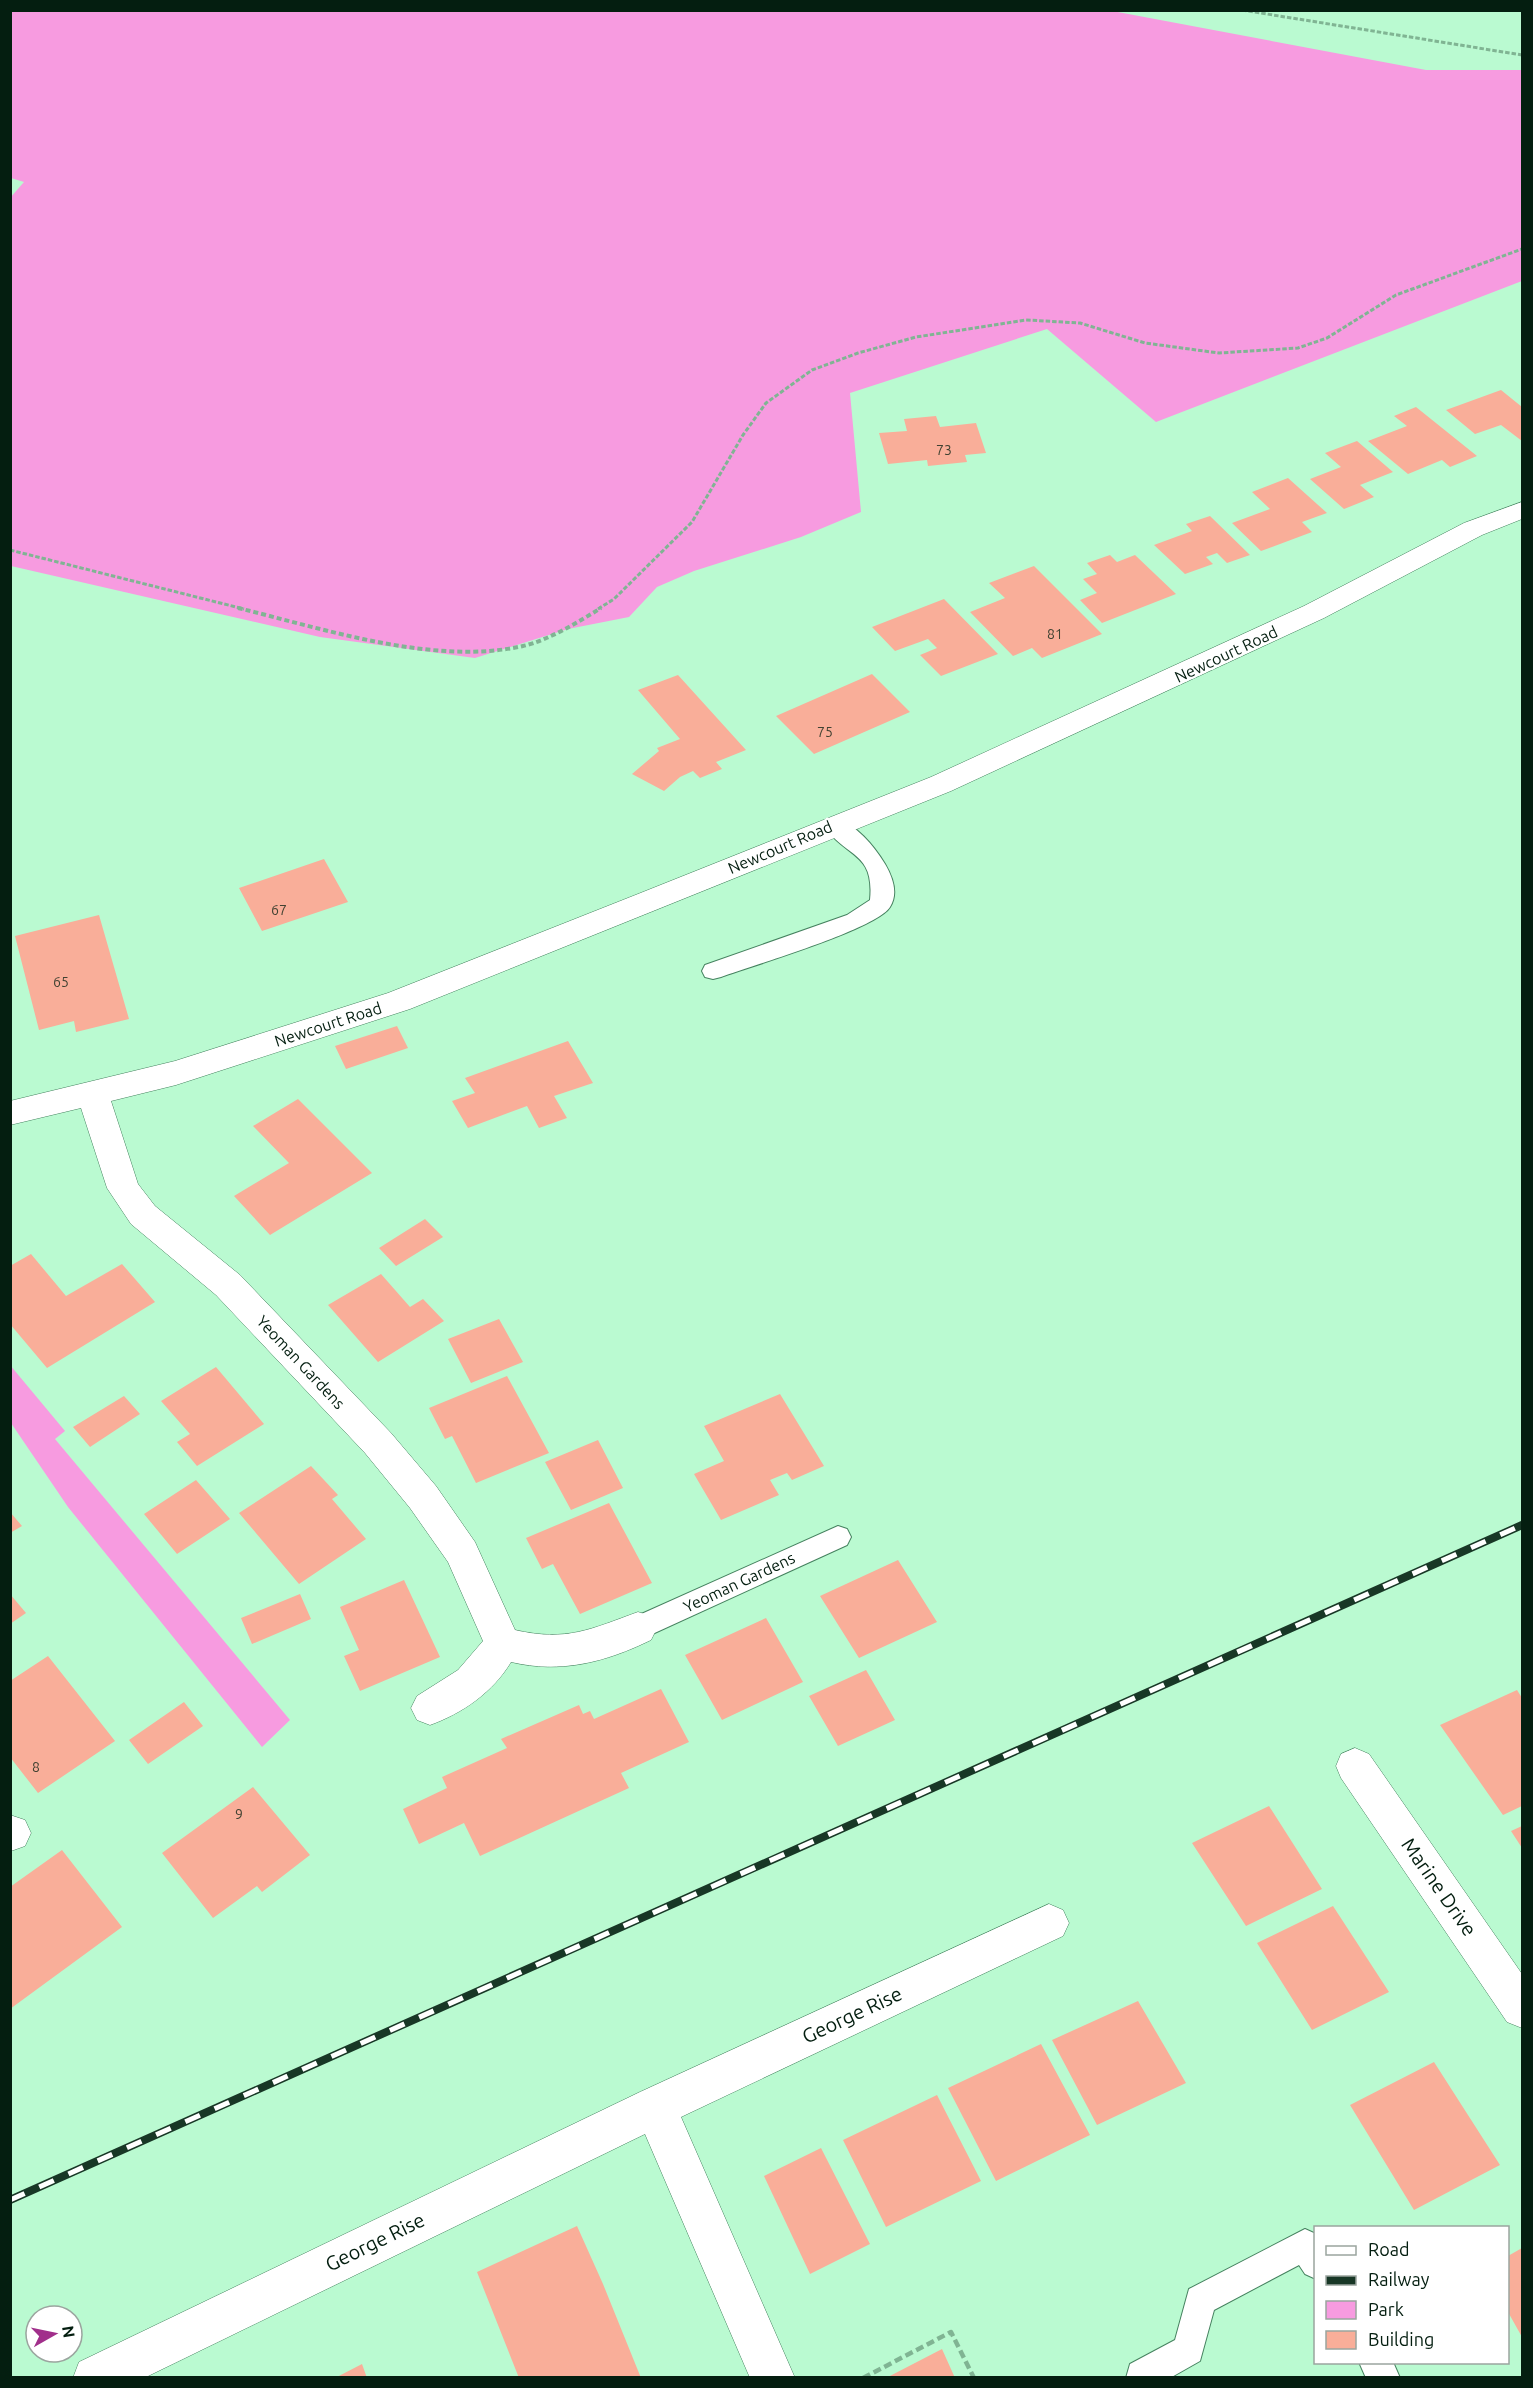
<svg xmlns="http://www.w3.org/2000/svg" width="1533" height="2388" font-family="Ubuntu,sans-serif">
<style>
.green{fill:#f79be0}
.building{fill:#f9ae99}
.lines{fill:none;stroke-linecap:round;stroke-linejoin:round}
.service-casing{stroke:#45825f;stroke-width:2}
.minor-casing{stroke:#45825f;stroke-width:1}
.path-far2{stroke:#80b493;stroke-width:3;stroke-dasharray:4.5 2;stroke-linecap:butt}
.path-far1{stroke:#80b493;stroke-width:4;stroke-dasharray:5 3;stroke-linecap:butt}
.path{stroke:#80b493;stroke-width:4.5;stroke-dasharray:8 4;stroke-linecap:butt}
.service{fill:#fff;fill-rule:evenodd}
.minor{fill:#fff;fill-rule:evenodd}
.rail-casing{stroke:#183726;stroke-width:8}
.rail{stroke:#fff;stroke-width:5;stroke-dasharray:16;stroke-linecap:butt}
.labels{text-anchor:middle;stroke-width:4.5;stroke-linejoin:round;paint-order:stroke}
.number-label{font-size:14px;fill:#414232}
.street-label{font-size:16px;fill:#041e10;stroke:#fff}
.near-street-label{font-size:20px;fill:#041e10;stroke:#fff}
</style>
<rect width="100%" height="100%" fill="#bafad1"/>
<path class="green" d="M1107,10L1426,70H1522V281L1156,422L1047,329L850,393L861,512L801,537L694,571L657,587L629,617L568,629L475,658L320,637L11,566L10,198L24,182L11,178V11Z
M10,1365L65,1431L55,1439L290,1720L262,1747L68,1507L11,1423Z"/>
<path class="building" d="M1501,390L1522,407V441L1501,425L1475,434L1446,410Z
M1416,407L1477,456L1450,467L1442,460L1408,474L1368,441L1407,426L1394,416Z
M936,416L940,427L976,423L986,453L965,455L967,462L928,466L927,460L888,464L879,433L907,431L904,419Z
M1357,441L1393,472L1360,485L1374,497L1344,509L1310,479L1341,467L1325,453Z
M1288,478L1327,513L1302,522L1312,532L1261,551L1232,523L1270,509L1252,492Z
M1210,516L1250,555L1227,563L1217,553L1206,557L1213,564L1185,574L1154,545L1192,531L1186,524Z
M1110,555L1117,562L1135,555L1176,594L1102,623L1080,600L1097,593L1083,579L1097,574L1087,563Z
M1034,566L1102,634L1042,658L1032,648L1013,656L970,612L1005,598L989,583Z
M944,599L998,654L941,676L920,655L937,648L928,639L895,651L872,627Z
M872,674L910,712L814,754L776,716Z
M678,675L746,750L716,762L722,769L700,778L693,771L680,777L664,791L632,774L659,751L657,748L680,739L638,690Z
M324,859L348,902L262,931L239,888Z
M99,915L129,1019L76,1032L74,1021L39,1030L15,936Z
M397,1026L408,1048L346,1069L335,1046Z
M568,1041L593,1083L554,1096L567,1118L539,1128L527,1106L468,1128L452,1101L475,1093L465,1078Z
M298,1099L372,1173L270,1235L234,1196L289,1163L253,1126Z
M425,1219L443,1237L396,1266L379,1248Z
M31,1254L66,1296L122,1264L155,1302L47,1368L10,1324V1266Z
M381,1274L410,1307L423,1299L444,1321L378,1362L328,1305Z
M499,1319L523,1362L471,1383L448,1339Z
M216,1367L264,1424L197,1466L177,1442L190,1434L161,1401Z
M507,1376L549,1453L476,1483L452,1436L445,1439L429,1408Z
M780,1394L824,1466L792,1480L787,1473L770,1480L779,1495L721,1520L694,1474L724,1461L704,1426Z
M124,1396L140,1414L90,1447L73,1427Z
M598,1440L623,1488L571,1510L545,1462Z
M311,1466L338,1495L332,1499L366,1539L299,1584L239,1513Z
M196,1480L230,1519L177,1554L144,1514Z
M609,1503L652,1583L580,1614L553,1564L542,1569L526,1538Z
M10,1512L22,1526L10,1533Z
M898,1560L937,1622L859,1658L820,1596Z
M404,1580L440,1657L360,1691L344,1656L359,1650L340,1607Z
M10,1594L26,1613L10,1624Z
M300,1594L311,1619L252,1644L241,1618Z
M766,1618L803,1682L722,1720L685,1655Z
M48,1656L115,1741L38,1793L10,1757V1681Z
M866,1670L895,1720L838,1746L809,1696Z
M661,1689L689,1742L621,1773L629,1788L480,1856L464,1823L419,1844L403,1809L447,1788L442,1777L507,1748L501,1739L579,1705L583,1714L590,1711L594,1719Z
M1517,1690L1522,1698V1806L1503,1815L1440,1725Z
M184,1702L203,1726L148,1764L129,1740Z
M253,1787L310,1855L262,1892L257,1886L213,1918L162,1853Z
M1269,1806L1322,1889L1246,1926L1192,1843Z
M1522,1826V1848L1511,1831Z
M62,1850L122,1927L10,2009V1887Z
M1333,1906L1389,1992L1312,2030L1257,1943Z
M1138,2001L1186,2083L1097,2125L1052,2040Z
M1041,2044L1090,2135L996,2181L948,2088Z
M1434,2062L1500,2165L1414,2210L1350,2105Z
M937,2095L981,2181L886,2227L843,2140Z
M821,2148L870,2244L810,2274L764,2176Z
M577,2226L603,2284L641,2378H519L477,2272Z
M1522,2248V2337L1508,2312V2256Z
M942,2349L955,2378H886Z
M362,2364L367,2378H335Z"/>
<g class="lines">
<defs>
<path id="service" d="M835,818C856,824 874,846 885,864C892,876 899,893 890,907C877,929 751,966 721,977L713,979L705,977L702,971L705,965L847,915L870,900C875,850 844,858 824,825L827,820Z
M838,1526L847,1529L851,1537L847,1545L648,1636L638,1640L628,1636L624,1628L628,1620Z
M1305,2229L1316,2234V2279L1305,2274L1299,2265L1214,2310L1200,2361L1170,2378H1126L1130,2364L1175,2340L1189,2289Z
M1359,2362H1393L1400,2378H1366Z"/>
<path id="minor" d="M1522,502V519L1482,535L1324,618L951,791L410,1009L176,1085L111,1101L138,1184L155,1206L240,1275L391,1433L436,1486L475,1542L515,1630C567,1642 591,1629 638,1612L651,1616L657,1628L651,1640C606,1662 561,1674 511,1662C493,1692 463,1713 430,1725L417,1720L411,1708L417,1696L458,1670L483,1641L448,1562L410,1508L365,1453L216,1295L131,1224L107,1188L81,1108L10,1125V1101L175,1061L388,993L638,894L931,777L1304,606L1464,523Z
M1355,1748L1369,1754L1522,1974V2028L1507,2022L1341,1778L1336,1766L1341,1754Z
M10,1815L25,1820L31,1833L25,1846L11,1851Z
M1049,1904L1063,1910L1069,1923L1063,1936L681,2117L795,2378H750L645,2134L144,2378H73L79,2362L640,2092Z"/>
</defs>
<use href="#service" class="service-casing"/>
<use href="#minor" class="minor-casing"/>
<path class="path-far2" d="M1242,10L1522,55
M10,550L244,609
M598,609L614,599L692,522L743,435L766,403L812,370L858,353L916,337L1026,320L1080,323L1145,343L1219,353L1298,348L1327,338L1396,295L1522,249"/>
<path class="path-far1" d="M238,608C325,629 434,666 523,646C549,640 578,622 601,608"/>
<path class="path" d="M863,2378L951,2332L974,2378"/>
<use href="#service" class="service"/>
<use href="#minor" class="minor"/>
<defs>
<path id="rail" d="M10,2200L1522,1525"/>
</defs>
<use href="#rail" class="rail-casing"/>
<use href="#rail" class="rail"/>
</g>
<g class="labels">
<g class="number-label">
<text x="944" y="455">73</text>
<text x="1055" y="639">81</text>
<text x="825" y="737">75</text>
<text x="279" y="915">67</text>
<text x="61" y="987">65</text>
<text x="36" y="1772">8</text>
<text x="239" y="1819">9</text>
</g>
<g class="street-label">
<text transform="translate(1226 654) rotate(-25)" y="6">Newcourt Road</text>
<text transform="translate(780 847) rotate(-23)" y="6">Newcourt Road</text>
<text transform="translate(328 1024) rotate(-18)" y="6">Newcourt Road</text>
<text transform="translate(301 1362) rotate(47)" y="6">Yeoman Gardens</text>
<text transform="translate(739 1582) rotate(-25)" y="6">Yeoman Gardens</text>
</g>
<g class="near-street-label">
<text transform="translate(1439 1887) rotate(55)" y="7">Marine Drive</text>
<text transform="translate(852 2015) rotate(-25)" y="7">George Rise</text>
<text transform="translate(375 2242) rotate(-26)" y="7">George Rise</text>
</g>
</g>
<rect width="1533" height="2388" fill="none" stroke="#041e10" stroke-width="24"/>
<rect x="1314" y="2226" width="195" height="138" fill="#ffffff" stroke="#9ba59f" stroke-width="1.5"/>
<rect x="1326" y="2246" width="30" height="9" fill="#ffffff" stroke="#9ba59f" stroke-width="1.5"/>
<text x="1368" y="2256" font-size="18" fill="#041e10">Road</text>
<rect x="1326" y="2276" width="30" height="9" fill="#183726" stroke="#9ba59f" stroke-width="1.5"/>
<text x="1368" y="2286" font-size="18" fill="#041e10">Railway</text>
<rect x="1326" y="2301" width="30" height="18" fill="#f79be0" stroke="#9ba59f" stroke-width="1.5"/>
<text x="1368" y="2316" font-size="18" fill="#041e10">Park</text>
<rect x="1326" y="2331" width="30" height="18" fill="#f9ae99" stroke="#9ba59f" stroke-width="1.5"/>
<text x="1368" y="2346" font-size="18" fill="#041e10">Building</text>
<g transform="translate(54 2334) rotate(81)"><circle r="28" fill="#ffffff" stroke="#9ba59f" stroke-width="1.5"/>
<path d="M0-4.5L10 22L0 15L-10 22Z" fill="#a12f8b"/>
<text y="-9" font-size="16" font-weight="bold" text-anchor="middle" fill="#041e10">N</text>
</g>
</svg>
